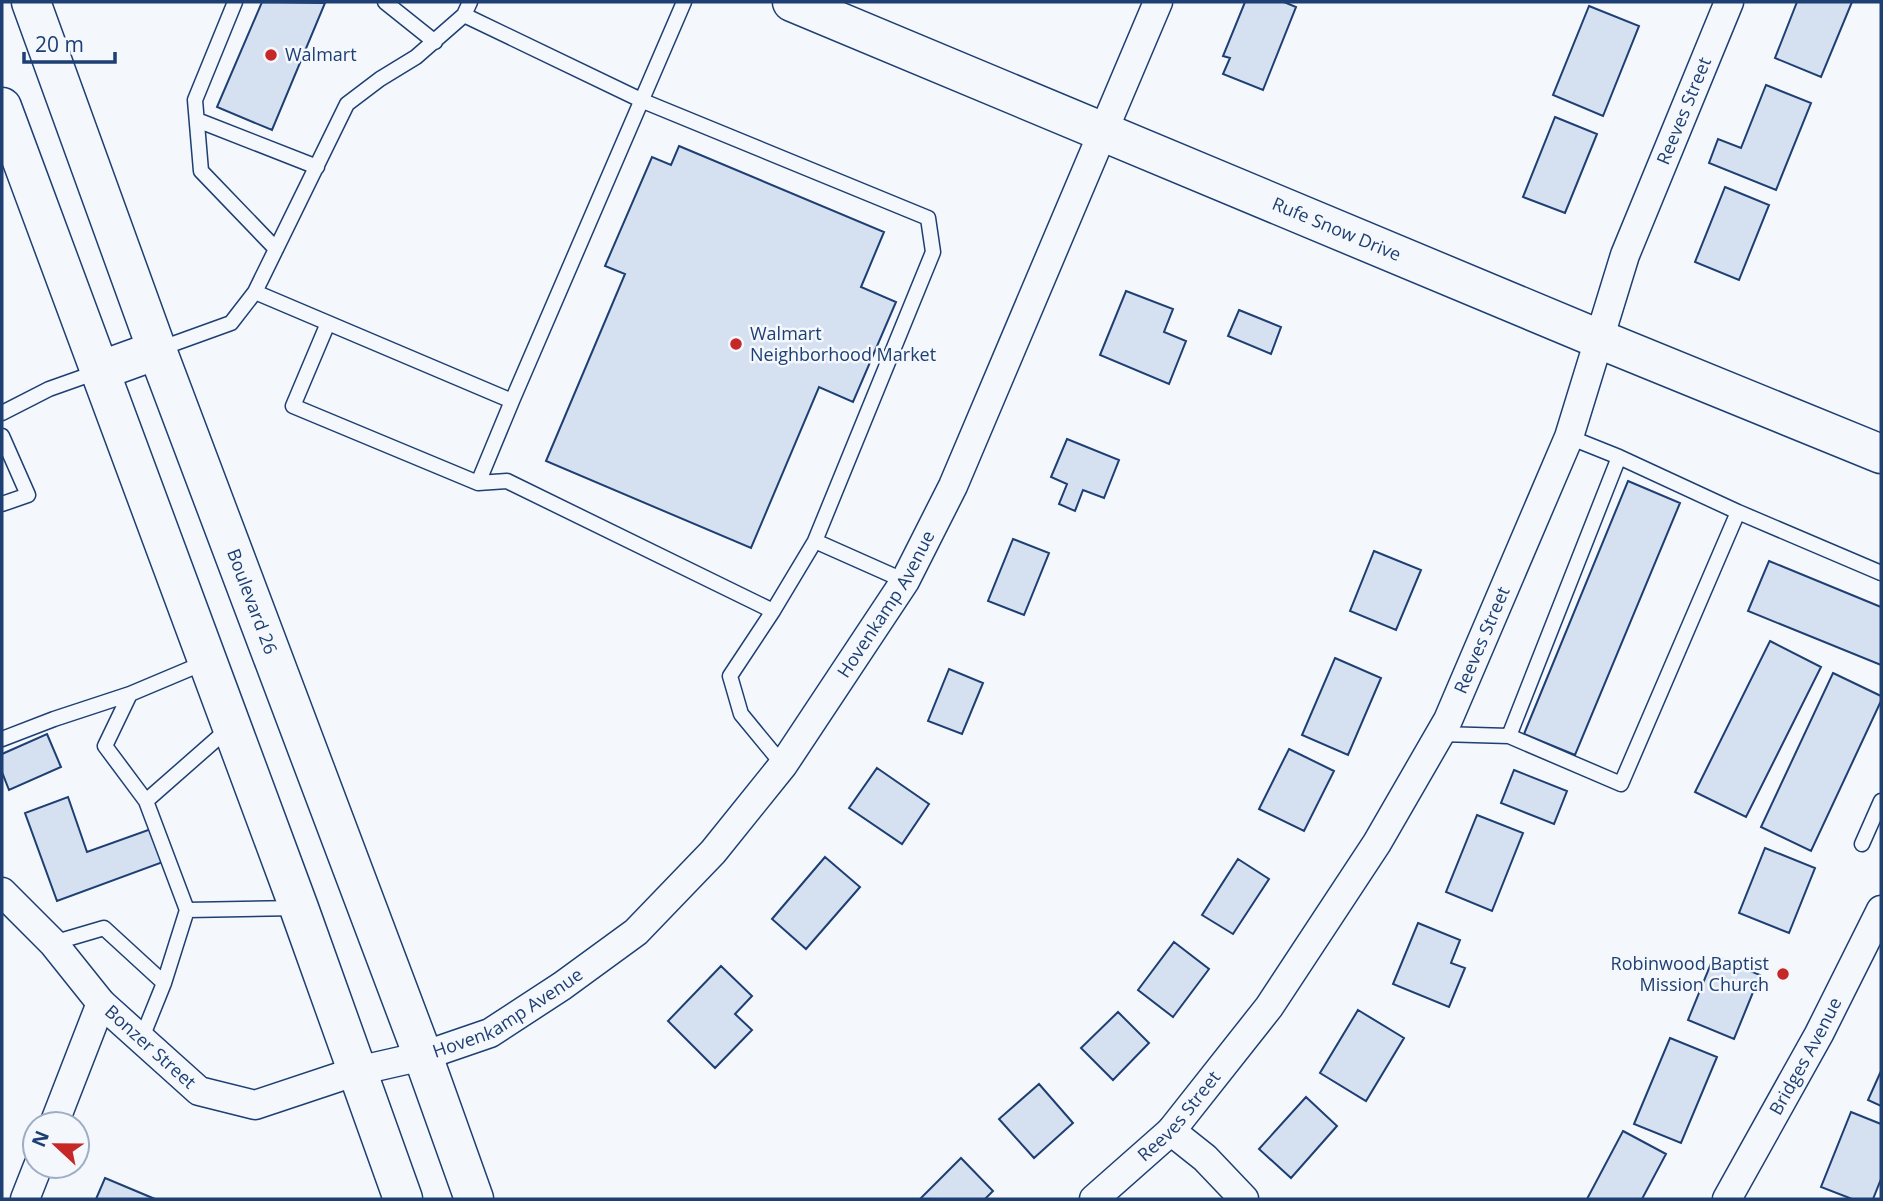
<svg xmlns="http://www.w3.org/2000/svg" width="1883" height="1201" font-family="'Open Sans',sans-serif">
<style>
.building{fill:#d5e0f0;stroke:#1d3f73;stroke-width:2}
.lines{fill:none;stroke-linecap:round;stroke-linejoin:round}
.lane-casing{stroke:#1d3f73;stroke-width:17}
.street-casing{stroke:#1d3f73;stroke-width:31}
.secondary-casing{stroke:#1d3f73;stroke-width:41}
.primary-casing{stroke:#1d3f73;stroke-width:41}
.lane{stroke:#f4f7fb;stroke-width:14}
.street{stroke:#f4f7fb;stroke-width:28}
.secondary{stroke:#f4f7fb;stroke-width:38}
.primary{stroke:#f4f7fb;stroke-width:38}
.poi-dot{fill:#c62828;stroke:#f4f7fb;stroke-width:2.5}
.labels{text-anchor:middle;stroke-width:5;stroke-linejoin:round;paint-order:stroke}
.poi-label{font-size:18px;fill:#1d3f73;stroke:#f4f7fb;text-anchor:start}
.street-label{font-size:18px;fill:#1d3f73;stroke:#f4f7fb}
</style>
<rect width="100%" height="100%" fill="#f4f7fb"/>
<path class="building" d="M262,2L325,3L272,130L217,107Z
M1245,2H1284L1296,7L1263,90L1223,74L1230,58L1223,56Z
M1797,2H1852L1821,77L1775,58Z
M1589,6L1639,26L1603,116L1553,95Z
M1766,85L1811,103L1776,190L1709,163L1718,139L1741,148Z
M1555,117L1597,134L1565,213L1523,197Z
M679,146L884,232L861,287L896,302L853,402L819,387L751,548L546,461L625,274L605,266L652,157L671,165Z
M1725,187L1769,205L1739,280L1695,262Z
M1126,291L1173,309L1164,332L1186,341L1169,384L1100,355Z
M1239,310L1281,327L1271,354L1228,336Z
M1067,439L1119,460L1104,498L1083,490L1075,511L1059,504L1067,484L1051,477Z
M1628,481L1680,503L1575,755L1524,734Z
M1013,539L1049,553L1024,615L988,601Z
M1374,551L1421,570L1396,630L1350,611Z
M1769,561L1881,607V665L1748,611Z
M1770,641L1821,667L1746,817L1695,792Z
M1335,658L1381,678L1348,755L1302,735Z
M949,669L983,683L962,734L928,721Z
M1833,673L1881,696V701L1811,851L1761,827Z
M47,734L61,767L9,790L2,772V754Z
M1289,749L1334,771L1304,831L1259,809Z
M877,768L929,804L902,844L849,808Z
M1514,770L1567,791L1554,824L1501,803Z
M68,797L87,852L151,829L163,862L57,901L25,813Z
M1477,815L1523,833L1492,911L1446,892Z
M1765,848L1815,868L1789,933L1739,913Z
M825,857L860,887L806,949L772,919Z
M1238,859L1269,879L1233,934L1202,915Z
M1418,923L1460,940L1451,963L1465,968L1449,1007L1393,984Z
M1174,942L1209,969L1173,1017L1138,990Z
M1714,956L1760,975L1734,1039L1688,1020Z
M721,966L752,996L735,1014L752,1030L715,1068L668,1021Z
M1358,1010L1404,1038L1366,1101L1320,1073Z
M1118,1012L1149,1043L1113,1080L1081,1048Z
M1670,1038L1717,1057L1681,1143L1634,1124Z
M1881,1071V1106L1868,1100Z
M1039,1084L1073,1123L1034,1158L999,1119Z
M1306,1097L1337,1126L1291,1178L1259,1149Z
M1851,1112L1881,1124V1179L1873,1199H1852L1821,1187Z
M1623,1131L1666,1154L1642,1199H1587Z
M961,1158L993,1191L985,1199H920Z
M105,1178L155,1199H96Z"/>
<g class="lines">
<defs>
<path id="lane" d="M235,2L195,100L201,171L276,249
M385,2L435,42
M464,15L643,101L928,218L933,252L815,541
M197,120L317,167
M255,292L512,401L684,2
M328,323L293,406L478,483
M159,349L231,323L255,292L347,104L380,79L416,57L464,15L470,2
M512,401L478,483L507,481L773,611L730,676L741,714L783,765
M2,413L49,389L97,372
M2,436L28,495L2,504
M1569,437L1619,457
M773,611L815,541L905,581
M1440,734L1509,736L1621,784L1738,512
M1509,736L1619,457L1738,512L1881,573
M2,739L54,719L130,694
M146,801L105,746L130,694L206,662
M1862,844L1881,801
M187,910L146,801L228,729
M53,943L104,928L164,983
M141,1040L164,983L187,910L297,908"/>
<g id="street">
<path id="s1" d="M2,892L53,943L101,1003L199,1091L255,1105L357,1071L423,1056L490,1033L562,986L636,932L713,852L783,765L905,581L953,486L1158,2"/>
<path d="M54,1124L101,1003"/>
<path d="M1171,1131L1205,1158L1244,1199"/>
<path d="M25,1199L38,1166"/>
<path id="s2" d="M1094,1199L1171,1131L1269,1007L1377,843L1448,720L1569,437L1625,255L1729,2"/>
<path id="s3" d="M1727,1199L1819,1034L1881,910"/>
</g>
<g id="secondary">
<path id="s4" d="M792,2L1599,339L1881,454"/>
</g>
<g id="primary">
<path id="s5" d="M31,2L157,350L423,1056L474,1199"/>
<path d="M2,107L299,908L403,1199"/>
<path d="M99,371L157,350"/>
</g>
</defs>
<use href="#lane" class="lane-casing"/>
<use href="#street" class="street-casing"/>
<use href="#secondary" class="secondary-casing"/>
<use href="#primary" class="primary-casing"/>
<use href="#lane" class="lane"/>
<use href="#street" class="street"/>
<use href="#secondary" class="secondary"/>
<use href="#primary" class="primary"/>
</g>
<g class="poi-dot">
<circle cx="271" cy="55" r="7"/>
<circle cx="736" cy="344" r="7"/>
<circle cx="1783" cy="974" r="7"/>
</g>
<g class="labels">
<g class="poi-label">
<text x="285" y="61">Walmart</text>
<text x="750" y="340">Walmart<tspan x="750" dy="21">Neighborhood Market</tspan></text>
<text x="1769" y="970" text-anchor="end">Robinwood Baptist<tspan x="1769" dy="21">Mission Church</tspan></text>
</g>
<g class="street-label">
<text dy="6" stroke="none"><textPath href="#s2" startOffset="1253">Reeves Street</textPath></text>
<text dy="6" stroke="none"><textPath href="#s4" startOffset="590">Rufe Snow Drive</textPath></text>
<text dy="6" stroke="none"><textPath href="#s5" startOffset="639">Boulevard 26</textPath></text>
<text dy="6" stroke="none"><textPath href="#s1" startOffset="1176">Hovenkamp Avenue</textPath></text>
<text dy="6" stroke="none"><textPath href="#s2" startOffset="686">Reeves Street</textPath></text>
<text dy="6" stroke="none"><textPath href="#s1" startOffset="609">Hovenkamp Avenue</textPath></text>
<text dy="6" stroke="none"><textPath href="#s1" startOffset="215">Bonzer Street</textPath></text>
<text dy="6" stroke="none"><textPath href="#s3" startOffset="163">Bridges Avenue</textPath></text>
<text dy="6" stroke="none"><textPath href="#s2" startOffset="119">Reeves Street</textPath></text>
</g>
</g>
<rect width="1883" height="1201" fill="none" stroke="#1d3f73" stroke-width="7"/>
<g transform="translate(56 1145) rotate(292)"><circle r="33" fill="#f4f7fb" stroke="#9eadc5" stroke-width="2"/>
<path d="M0-5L12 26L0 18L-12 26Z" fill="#c62828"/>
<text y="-10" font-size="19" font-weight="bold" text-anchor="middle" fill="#1d3f73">N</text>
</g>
<path d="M24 52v10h91v-10" fill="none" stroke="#1d3f73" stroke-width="3.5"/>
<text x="35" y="52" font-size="21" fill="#1d3f73" stroke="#f4f7fb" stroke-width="5" paint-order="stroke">20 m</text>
</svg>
